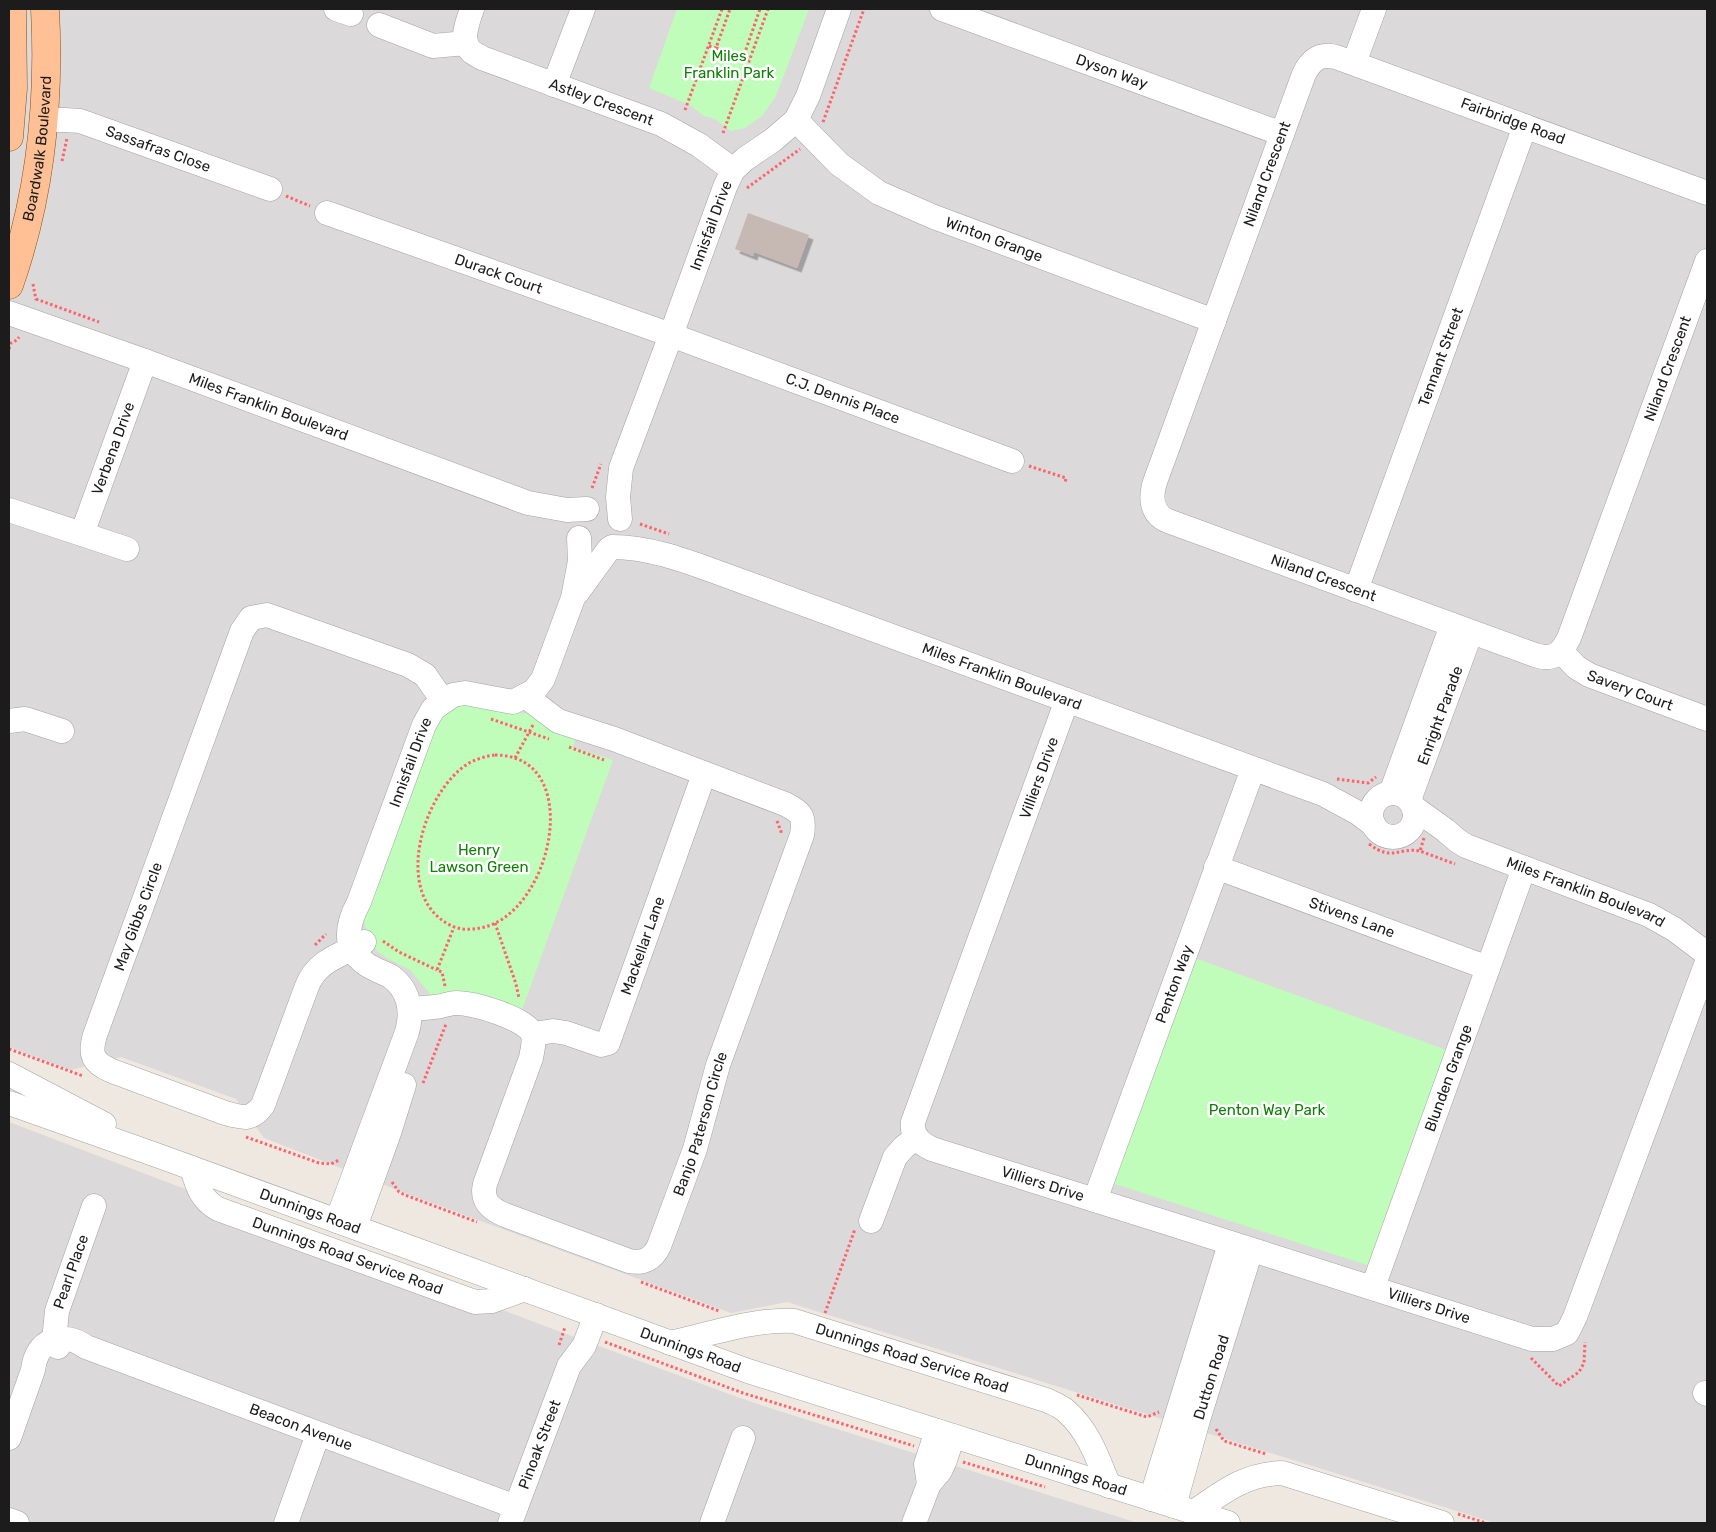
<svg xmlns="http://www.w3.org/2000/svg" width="1716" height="1532" font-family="Rubik,sans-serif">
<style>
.residential{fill:#dbd9d9}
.park{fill:#c0fdba}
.building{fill:#c6b9b4;filter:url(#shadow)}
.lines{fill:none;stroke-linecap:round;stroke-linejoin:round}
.minor-casing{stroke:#a3a3a3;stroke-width:25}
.major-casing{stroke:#954b00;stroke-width:29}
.path{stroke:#ff626b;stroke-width:3;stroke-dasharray:2.5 2.5;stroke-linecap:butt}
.minor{stroke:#fff;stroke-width:24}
.major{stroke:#ffc096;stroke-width:28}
.labels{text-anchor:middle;stroke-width:5;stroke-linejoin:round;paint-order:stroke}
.park-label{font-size:15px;fill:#0e8004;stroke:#fff}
.street-label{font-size:15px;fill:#1c1c1c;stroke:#fff}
</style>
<defs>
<filter id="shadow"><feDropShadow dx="4.5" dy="4.5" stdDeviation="0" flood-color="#0004"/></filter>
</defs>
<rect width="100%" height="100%" fill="#efe8e1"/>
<path class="residential" d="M9,9H1707V1523H1495L787,1302L731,1313L405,1193L264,1138L236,1099L121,1057L71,1070L9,1047Z
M9,1122L550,1328L737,1397L779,1411L1138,1523H9Z"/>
<path class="park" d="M677,9H809L776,96L762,116L745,128L731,131L715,119L704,116L690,105L649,88Z
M467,704L490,707L511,714L528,713L577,734L573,747L613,760L520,1015L432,996L410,970L387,958L377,951L369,938L364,922V913L371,889L379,885L388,860L384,852L403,802L411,797L419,775L415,768C427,738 431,713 467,704Z
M1192,957L1449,1051L1372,1260L1367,1265L1115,1184V1175Z"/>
<path class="building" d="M748,213L809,235L797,268L754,252L753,256L735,249Z"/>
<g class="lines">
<defs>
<g id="minor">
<path d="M336,9L351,14"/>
<path id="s1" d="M472,9C468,21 459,41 471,51C474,54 479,56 482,58L661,124L699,145L733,170"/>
<path id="s2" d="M942,9L1282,134"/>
<path d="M379,25L433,46L466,43"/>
<path d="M1354,63L1374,9"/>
<path d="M554,85L583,9"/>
<path id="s3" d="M44,120H65L80,121L270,189"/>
<path id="s4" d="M796,120L839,164L879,193L934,217L1214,321"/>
<path id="s5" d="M1707,193L1336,57C1320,53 1311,60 1304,74L1155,482C1150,498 1151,514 1168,521L1535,655C1553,661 1561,654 1569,638L1707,261"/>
<path id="s6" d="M327,213L671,335L1012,461"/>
<path id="s7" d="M9,313L145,361L528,503L567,510L587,509"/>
<path d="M9,510L127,549"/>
<path id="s8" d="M620,519L618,497L621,468L671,335L725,187L733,170L745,159L773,140L796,120L808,96L839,9"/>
<path id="s9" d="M82,534L145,361"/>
<path id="s10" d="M612,547C650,547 686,561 722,574L1323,794L1358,813L1374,825"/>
<path id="s11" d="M1356,590L1525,126"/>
<path d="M577,593L609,549"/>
<path id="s12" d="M1561,651L1576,667L1589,675L1707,719"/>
<path id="s13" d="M1067,700L913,1122C911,1136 921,1144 932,1149C1132,1212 1333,1274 1532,1339H1553L1567,1333L1575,1317L1707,962"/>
<path d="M9,721L25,719L62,731"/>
<path d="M1391,793L1452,625"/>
<circle cx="1393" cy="815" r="22"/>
<path id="s14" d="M1409,800L1471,632"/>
<path id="s15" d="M1413,807L1445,830L1458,841L1466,846L1649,915L1674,929L1707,954"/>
<path id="s16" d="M1216,867L1488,968"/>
<path id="s17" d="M364,942C341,956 318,959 307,986L263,1105C251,1121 243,1118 225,1113L112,1071C93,1063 89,1055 95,1035L242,631L251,618L267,615L408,665L425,675L443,701"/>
<path id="s18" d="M410,1009C420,1008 431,1008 441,1006C446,1005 451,1003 456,1003C473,1003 527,1018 533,1035C535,1042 532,1051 531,1058L485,1184C481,1201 490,1209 505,1215L629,1261C643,1264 653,1259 659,1246L695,1149L718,1065L802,835C805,816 801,812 785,804L614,739L558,721L525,696"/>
<path id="s19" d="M533,1034L553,1031L566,1033L601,1045L608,1043L704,774"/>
<path d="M9,1074L104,1124"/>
<path id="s20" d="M9,1103L159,1156L748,1371L1228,1523"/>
<path id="s21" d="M192,1168C197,1185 201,1200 218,1209L475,1302L492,1301L525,1289"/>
<path id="s22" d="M1095,1200L1253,769"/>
<path id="s23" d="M337,1221L407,1032C413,1011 409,989 390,976C382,972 373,969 366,964C342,947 347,924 359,902L424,725L433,709L453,695L465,693L513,702L534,691L543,679L573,598L580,561L579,538"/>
<path d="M871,1221L895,1157L904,1147L916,1138"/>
<path d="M355,1227L389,1133L404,1085"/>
<path id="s24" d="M1373,1287L1524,868"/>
<path id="s25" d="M670,1343C707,1335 757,1318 794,1321L1046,1400C1052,1403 1061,1406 1066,1411C1089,1431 1098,1459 1109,1486"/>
<path id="s26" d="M58,1347L55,1331L57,1311L94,1206"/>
<path d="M1705,1393L1707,1394"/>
<path id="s27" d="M9,1438L33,1370C36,1340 62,1330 86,1347L516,1507"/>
<path d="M929,1484L926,1464L937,1431"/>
<path d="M1151,1499L1230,1244"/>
<path id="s28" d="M1174,1506L1198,1420L1251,1250"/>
<path d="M1194,1512C1223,1492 1245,1474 1282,1473L1442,1523"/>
<path d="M9,1520L17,1523"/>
<path d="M286,1523L318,1434"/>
<path id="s29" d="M510,1523L569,1366L584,1346L596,1315"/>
<path d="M712,1523L743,1438"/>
<path d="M914,1523L929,1484L940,1471L945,1460L953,1436"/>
</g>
<g id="major">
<path d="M9,137L13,88L12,9"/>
<path id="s30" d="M9,285C40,197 50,102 45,9"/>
</g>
</defs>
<use href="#minor" class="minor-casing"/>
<use href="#major" class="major-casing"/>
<path class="path" d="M709,46L716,48L730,9
M716,48L743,58
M749,60L743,58L760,9
M685,110L722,9
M823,122L864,9
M723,133L768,9
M62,161L67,138
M747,188L800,149
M286,196L310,206
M33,284L36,300
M36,299L99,322
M9,349L11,343L17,340L19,337
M1029,466L1066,478L1065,484
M592,488L601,464
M640,524L669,534
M491,719L549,739
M569,747L604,760
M495,755C587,755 552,916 480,928C470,930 459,930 450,925C391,895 423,791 469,763C477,759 486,756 495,755Z
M515,758L533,725
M1337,779L1368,783L1376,777
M777,821L782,834
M1424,838L1420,851L1455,864
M1369,844C1393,862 1398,847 1420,851
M495,923L516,984L519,998
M383,941L399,952L437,970
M315,945L326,934
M445,986L442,972L437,970L454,927
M9,1049L83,1076
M423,1083L446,1024
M246,1137L319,1163L331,1164L339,1160
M392,1182L399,1192L405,1195L477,1222
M641,1282L719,1311
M825,1313L855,1229
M605,1342L743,1393L914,1446
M559,1345L565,1327
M1531,1358L1559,1386L1579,1372L1584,1363L1585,1342
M1077,1395L1147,1417L1159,1412
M1216,1429L1224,1441L1266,1454
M963,1462L1045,1487
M1458,1514L1486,1523"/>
<use href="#minor" class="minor"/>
<use href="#major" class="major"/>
</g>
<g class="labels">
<g class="park-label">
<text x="729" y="61">Miles<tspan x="729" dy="17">Franklin Park</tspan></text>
<text x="479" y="855">Henry<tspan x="479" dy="17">Lawson Green</tspan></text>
<text x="1267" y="1115">Penton Way Park</text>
</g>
<g class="street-label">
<text dy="5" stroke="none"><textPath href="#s2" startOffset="181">Dyson Way</textPath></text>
<text dy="5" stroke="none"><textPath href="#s1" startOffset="185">Astley Crescent</textPath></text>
<text transform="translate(1513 121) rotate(20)" y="5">Fairbridge Road</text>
<text dy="5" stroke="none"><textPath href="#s30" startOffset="140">Boardwalk Boulevard</textPath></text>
<text dy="5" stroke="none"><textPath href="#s3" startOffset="119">Sassafras Close</textPath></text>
<text transform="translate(1267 174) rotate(-70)" y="5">Niland Crescent</text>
<text dy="5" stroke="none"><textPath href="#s8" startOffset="310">Innisfail Drive</textPath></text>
<text dy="5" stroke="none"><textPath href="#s4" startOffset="235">Winton Grange</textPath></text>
<text dy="5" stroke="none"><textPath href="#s6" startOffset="182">Durack Court</textPath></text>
<text dy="5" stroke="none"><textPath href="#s11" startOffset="248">Tennant Street</textPath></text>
<text dy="5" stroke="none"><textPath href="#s5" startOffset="1636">Niland Crescent</textPath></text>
<text dy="5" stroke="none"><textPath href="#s6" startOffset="548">C.J. Dennis Place</textPath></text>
<text dy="5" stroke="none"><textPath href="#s7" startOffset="276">Miles Franklin Boulevard</textPath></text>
<text dy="5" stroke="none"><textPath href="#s9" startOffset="91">Verbena Drive</textPath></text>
<text dy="5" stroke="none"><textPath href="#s5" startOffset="1081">Niland Crescent</textPath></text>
<text dy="5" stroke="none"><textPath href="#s10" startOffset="412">Miles Franklin Boulevard</textPath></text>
<text dy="5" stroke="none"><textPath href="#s12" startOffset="81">Savery Court</textPath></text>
<text dy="5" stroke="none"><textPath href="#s14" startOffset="90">Enright Parade</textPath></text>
<text dy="5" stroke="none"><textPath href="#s23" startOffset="510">Innisfail Drive</textPath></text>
<text transform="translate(1039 778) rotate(-70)" y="5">Villiers Drive</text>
<text dy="5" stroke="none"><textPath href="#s15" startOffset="194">Miles Franklin Boulevard</textPath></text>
<text dy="5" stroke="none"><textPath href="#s17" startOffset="536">May Gibbs Circle</textPath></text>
<text dy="5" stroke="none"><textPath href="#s16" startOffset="145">Stivens Lane</textPath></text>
<text dy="5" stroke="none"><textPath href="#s19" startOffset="181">Mackellar Lane</textPath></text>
<text dy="5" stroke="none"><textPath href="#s22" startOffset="230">Penton Way</textPath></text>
<text dy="5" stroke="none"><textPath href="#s24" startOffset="222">Blunden Grange</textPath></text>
<text dy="5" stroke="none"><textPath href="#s18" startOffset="629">Banjo Paterson Circle</textPath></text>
<text dy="5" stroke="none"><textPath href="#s13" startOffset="601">Villiers Drive</textPath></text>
<text dy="5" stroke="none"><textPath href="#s20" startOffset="320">Dunnings Road</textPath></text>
<text dy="5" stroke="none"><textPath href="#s21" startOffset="188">Dunnings Road Service Road</textPath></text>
<text dy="5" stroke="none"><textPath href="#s26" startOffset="78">Pearl Place</textPath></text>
<text dy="5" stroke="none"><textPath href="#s13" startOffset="1006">Villiers Drive</textPath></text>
<text dy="5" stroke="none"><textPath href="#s20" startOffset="725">Dunnings Road</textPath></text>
<text dy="5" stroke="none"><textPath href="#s25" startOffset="250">Dunnings Road Service Road</textPath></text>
<text dy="5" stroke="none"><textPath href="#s28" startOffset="134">Dutton Road</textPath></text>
<text dy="5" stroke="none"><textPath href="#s27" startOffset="374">Beacon Avenue</textPath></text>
<text dy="5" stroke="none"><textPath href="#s29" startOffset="84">Pinoak Street</textPath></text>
<text dy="5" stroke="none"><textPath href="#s20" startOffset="1130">Dunnings Road</textPath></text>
</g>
</g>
<rect width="1716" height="1532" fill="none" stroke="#1c1c1c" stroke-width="20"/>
</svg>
